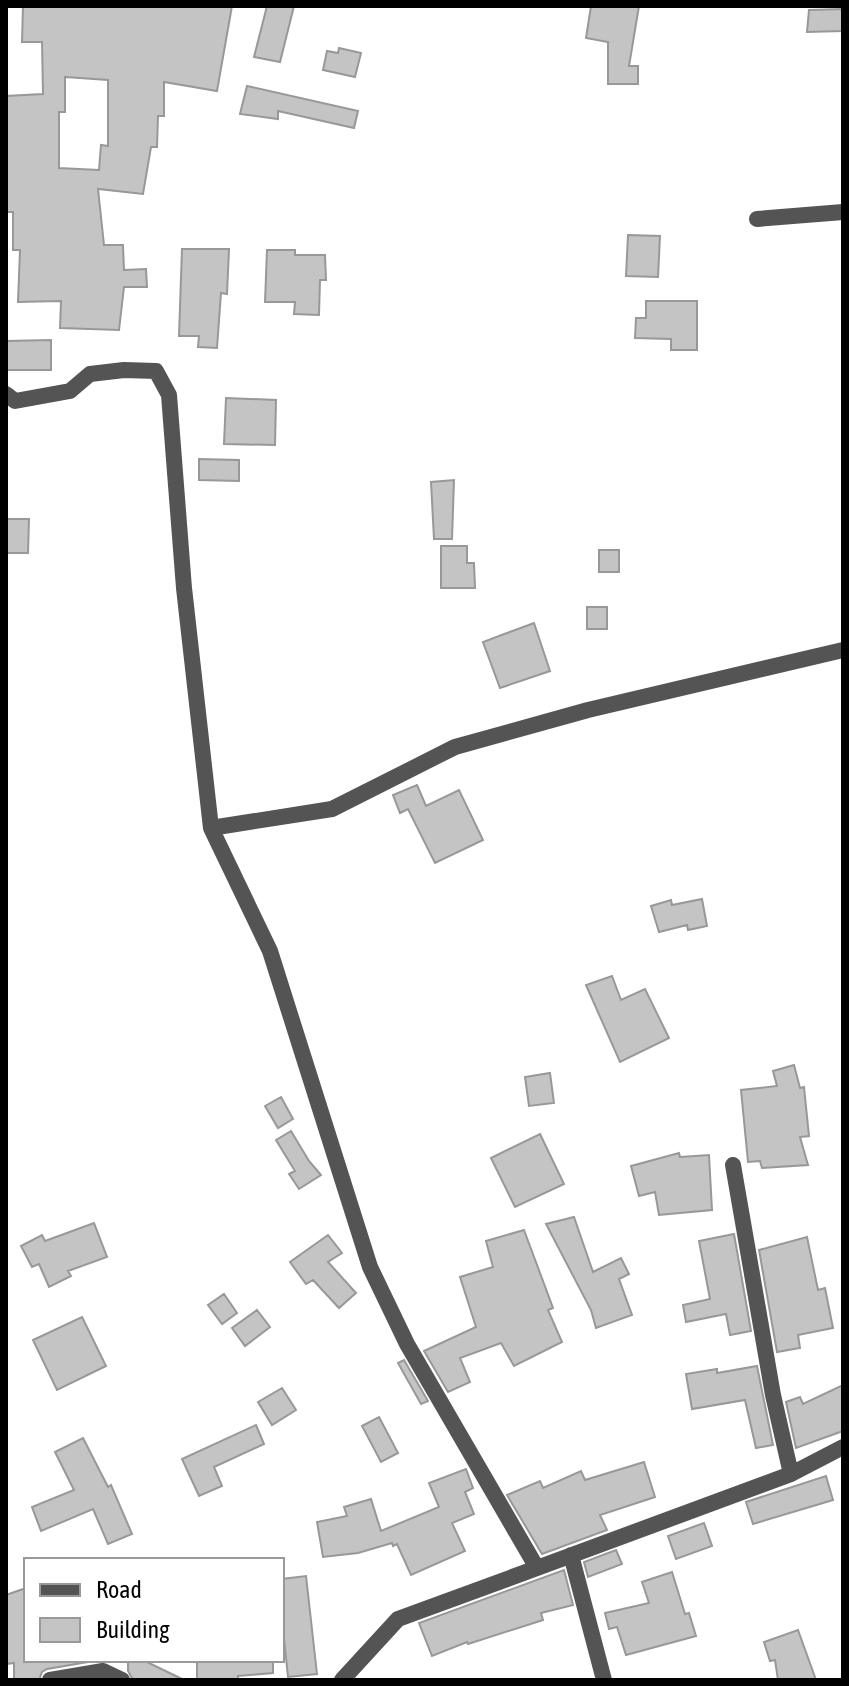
<svg xmlns="http://www.w3.org/2000/svg" width="849" height="1686" font-family="'Asap Condensed',sans-serif">
<style>
.building{fill:#c4c4c4;stroke:#989898;stroke-width:2;fill-rule:evenodd}
.lines{fill:none;stroke-linecap:round;stroke-linejoin:round}
.minor{stroke:#545454;stroke-width:16}
</style>
<rect width="100%" height="100%" fill="#fff"/>
<path class="building" d="M23,6H232L217,91L164,82V116H158L157,147H151L143,194L98,189L104,245H123L124,270L146,269L147,287H124L119,330L60,328L61,301L18,302L20,250H13V212H6V96L43,94L42,42H22ZM65,77L108,80V146L101,145L99,170L59,168V112H65Z
M267,6H294L280,62L254,57Z
M591,6H639L629,66H638V84H608V42L586,38Z
M843,9V31L807,32L809,10Z
M339,48L361,53L355,77L323,70L327,51L338,53Z
M247,86L358,111L354,128L278,111V119L240,114Z
M628,235L660,236L658,277L626,276Z
M182,249H229L227,294L221,293L217,348L198,347L199,336H179Z
M267,250H295V255H325L326,280H320L319,315L294,314L295,302H265Z
M646,301H697V350H671V339L635,338L636,318H646Z
M51,340V370H6V341Z
M226,398L276,400L275,445L224,444Z
M199,459L239,460V481L199,480Z
M454,480L452,539H434L431,482Z
M6,519H29L28,553H6Z
M441,546H467V563H474L475,588H441Z
M599,550H619V572H599Z
M587,607H607V629H587Z
M534,623L550,671L500,688L483,642Z
M417,785L426,806L459,790L483,840L435,863L408,809L400,813L393,795Z
M702,899L707,926L688,930L687,925L659,932L651,906L671,900L672,905Z
M612,976L621,1000L645,989L669,1038L620,1062L586,985Z
M794,1065L800,1088L804,1087L809,1136L800,1137L808,1165L762,1168L760,1161L748,1162L741,1090L777,1086L773,1071Z
M550,1073L554,1103L529,1106L525,1077Z
M281,1097L293,1119L278,1128L265,1106Z
M291,1131L309,1161L321,1175L299,1189L289,1174L295,1171L276,1140Z
M540,1134L564,1184L515,1207L491,1158Z
M679,1153L680,1157L709,1155L712,1210L659,1215L655,1192L639,1196L631,1166Z
M574,1217L593,1272L621,1258L629,1274L619,1279L632,1315L596,1328L591,1310L546,1224Z
M94,1223L107,1257L68,1271L71,1276L49,1287L39,1264L32,1267L21,1246L42,1235L45,1241Z
M524,1230L553,1308L548,1310L562,1342L514,1366L501,1343L460,1358L470,1382L448,1392L424,1351L476,1327L460,1277L493,1267L486,1241Z
M734,1234L751,1331L730,1335L726,1314L686,1322L683,1305L710,1299L699,1241Z
M328,1235L342,1253L328,1262L356,1293L339,1308L313,1280L306,1284L290,1262Z
M807,1237L818,1290L825,1288L833,1328L798,1335L800,1348L777,1352L759,1250Z
M224,1294L237,1313L222,1324L208,1305Z
M257,1310L270,1327L245,1346L232,1328Z
M82,1317L106,1366L57,1390L33,1340Z
M404,1360L428,1401L421,1404L398,1363Z
M757,1366L773,1445L756,1448L745,1400L692,1409L686,1374L717,1369V1373Z
M843,1385V1431L796,1448L786,1402L800,1397L803,1404Z
M282,1388L296,1410L272,1425L258,1402Z
M379,1417L398,1453L381,1462L362,1426Z
M256,1425L264,1444L214,1467L222,1486L199,1496L182,1459Z
M83,1438L108,1487L111,1485L132,1534L108,1544L93,1509L41,1531L32,1507L74,1490L55,1452Z
M644,1462L655,1497L600,1515L607,1530L542,1554L507,1495L540,1481L543,1488L581,1471L585,1480Z
M466,1469L473,1488L465,1492L474,1514L452,1523L465,1551L411,1575L397,1544L393,1546L392,1543L358,1553L323,1557L317,1522L347,1516L344,1507L371,1499L381,1531L439,1507L429,1483Z
M826,1476L833,1500L753,1524L746,1502Z
M704,1523L712,1546L676,1559L668,1536Z
M616,1550L622,1564L588,1577L584,1562Z
M564,1570L573,1605L541,1613L543,1620L468,1644L467,1642L432,1656L419,1623Z
M672,1572L685,1614L689,1613L696,1636L626,1655L617,1627L609,1629L605,1613L649,1603L642,1582Z
M306,1576L317,1674L288,1677L282,1619V1579Z
M26,1588L25,1660L94,1661L47,1669L42,1672L39,1680H14V1663L6,1664V1595Z
M798,1630L816,1680H778L775,1660L770,1661L764,1642Z
M128,1660H143L184,1680H133L128,1671Z
M197,1660H273V1673L238,1676V1680H197Z"/>
<g class="lines">
<path class="minor" d="M757,219L843,212
M6,394L15,401L70,391L90,374L124,370L156,371L169,395L184,588L211,828
M733,1165L773,1395L791,1474
M571,1555L604,1680
M537,1568L791,1474L843,1447
M50,1680L103,1671L122,1680
M342,1680L398,1619L537,1568L407,1344L370,1267L270,951L211,828L332,809L455,747L588,710L843,650"/>
</g>
<rect width="849" height="1686" fill="none" stroke="#000000" stroke-width="16"/>
<rect x="24" y="1558" width="260" height="104" fill="#ffffff" stroke="#999999" stroke-width="2"/>
<rect x="40" y="1584" width="40" height="12" fill="#545454" stroke="#999999" stroke-width="2"/>
<text x="96" y="1598" font-size="24" fill="#000000">Road</text>
<rect x="40" y="1618" width="40" height="24" fill="#c4c4c4" stroke="#999999" stroke-width="2"/>
<text x="96" y="1638" font-size="24" fill="#000000">Building</text>
</svg>
